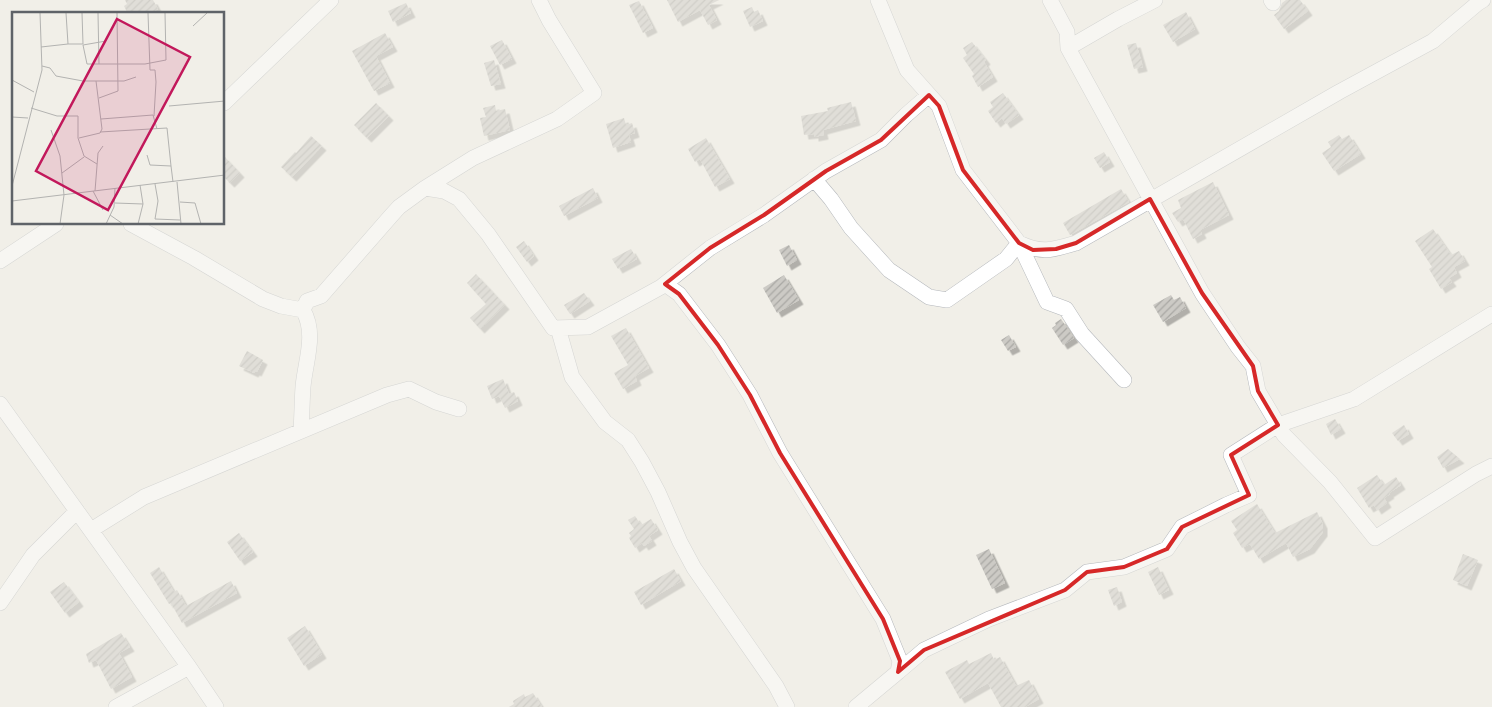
<svg xmlns="http://www.w3.org/2000/svg" width="1492" height="707" font-family="Karla,sans-serif">
<style>
.building{fill:url(#building-hatch);filter:url(#shadow)}
.lines{fill:none;stroke-linecap:round;stroke-linejoin:round}
.minor-casing{stroke:#b5b8bc;stroke-width:16}
.minor{stroke:#fff;stroke-width:15}
.marked{fill:none;stroke:#d62828;stroke-width:4;stroke-linejoin:round}
.inset-road{fill:none;stroke:#b3b3b1;stroke-width:1}
.view{fill:#c2185b;fill-opacity:0.15;stroke:#c2185b;stroke-width:2.5}
.inset-edge{fill:none;stroke:#5f6368;stroke-width:2.5}
</style>
<defs>
<pattern id="building-hatch" width="6" height="6" patternUnits="userSpaceOnUse" patternTransform="scale(1.25)"><rect width="6" height="6" fill="#cccac5"/><path d="M-1 1l2-2M0 6l6-6M5 7l2-2" fill="none" stroke="#a9a8a4"/></pattern>
<filter id="shadow"><feDropShadow dx="4.5" dy="4.5" stdDeviation="0" flood-color="#0004"/></filter>
</defs>
<rect width="100%" height="100%" fill="#f1efe8"/>
<path class="building" d="M125,0H153L158,9L149,14H128L124,6L127,4Z
M667,0H719L709,5L717,20L708,25L700,10L678,22Z
M1286,0H1300L1308,11L1284,29L1274,15L1279,11L1282,3Z
M639,1L653,28L643,33L629,5Z
M406,3L411,13L393,22L388,11Z
M752,7L754,12L758,10L763,21L750,27L743,11Z
M1186,12L1195,29L1173,42L1163,25Z
M385,33L393,47L376,56L390,83L374,91L352,51Z
M502,40L512,59L500,65L490,46Z
M972,42L986,60L984,62L993,77L978,87L972,76L974,74L963,58L967,55L963,48Z
M1136,43L1143,67L1134,69L1127,45Z
M494,60L501,84L491,86L484,63Z
M1003,93L1019,115L1006,124L1002,118L996,123L988,111L993,107L990,102Z
M851,102L856,121L823,130L824,135L814,137V134L804,135L801,116L828,111L827,108Z
M376,103L389,116L367,138L354,125Z
M495,105L496,111L505,109L510,130L484,136L480,118L486,117L483,108Z
M624,118L626,125L632,123L635,133L629,135L631,142L613,148L606,124Z
M1339,135L1342,139L1349,135L1361,154L1334,171L1322,153L1331,147L1328,142Z
M311,136L322,146L292,177L281,167L295,152L296,153Z
M706,138L730,179L715,187L700,159L695,162L688,149Z
M1104,152L1110,162L1100,168L1094,158Z
M224,156L240,173L230,183L224,177Z
M1213,182L1229,215L1200,230L1202,234L1193,239L1183,219L1178,222L1172,213L1181,208L1178,200Z
M593,188L598,198L564,216L559,206Z
M1121,189L1129,202L1070,235L1063,223Z
M1433,229L1451,255L1459,251L1465,261L1454,267L1457,273L1449,278L1452,282L1441,289L1429,269L1432,267L1415,241Z
M524,241L534,256L527,262L516,247Z
M789,245L797,260L787,266L779,250Z
M631,249L637,259L618,269L612,259Z
M476,274L505,305L480,329L470,318L486,304L467,283Z
M784,275L799,300L777,313L763,288Z
M584,293L590,301L570,314L564,305Z
M1171,295L1174,300L1180,297L1186,308L1163,322L1153,305Z
M1061,319L1074,338L1063,345L1052,328L1056,325L1055,323Z
M626,328L649,368L635,376L637,381L623,389L614,373L628,365L611,336Z
M1009,335L1016,347L1008,351L1001,340Z
M247,351L263,360L257,372L255,371L254,373L239,366Z
M503,379L509,394L514,392L518,401L505,408L499,396L492,399L487,386Z
M1335,419L1341,429L1331,435L1326,424Z
M1404,425L1409,434L1398,441L1392,433Z
M1448,449L1460,459L1443,468L1437,457Z
M1377,475L1384,485L1396,477L1401,485L1389,493L1390,494L1384,498L1387,503L1377,510L1374,505L1369,508L1357,488Z
M1257,504L1275,533L1317,512L1323,524V532L1310,549L1293,557L1286,543L1259,559L1250,544L1242,548L1233,533L1237,530L1231,521Z
M635,516L641,525L651,519L658,530L649,536L652,541L644,546L642,543L635,548L629,538L631,536L629,533L634,529L628,520Z
M239,533L253,552L240,561L227,542Z
M989,549L1005,583L992,589L976,555Z
M1463,554L1478,560L1467,586L1453,580Z
M159,567L174,592L177,590L186,606L231,581L237,593L182,623L171,603L169,604L150,573Z
M1158,567L1169,590L1159,595L1148,572Z
M674,569L681,581L641,605L634,592Z
M64,582L79,602L65,613L50,592Z
M1117,587L1122,602L1114,606L1108,590Z
M305,626L322,654L304,666L287,638Z
M121,633L130,647L119,653L132,677L111,689L96,660L89,663L86,654Z
M991,653L994,660L1000,657L1016,686L1029,680L1039,699L1025,707H1001L988,683L960,699L945,672L967,660L969,664Z
M533,693L542,707H509L514,704L513,701L524,694L525,697Z"/>
<g class="lines">
<defs>
<path id="minor" d="M878,0L907,70L939,106L963,170L1019,243L1047,302L1066,309L1082,334L1124,380
M1050,0L1067,32L1068,48L1202,293L1238,347L1253,366L1258,391L1284,435L1330,482L1375,538L1476,474L1492,466
M1271,0L1273,3
M1068,48L1118,19L1155,0
M224,103L331,0
M814,179L831,199L851,228L889,270L929,297L947,300L1006,259L1019,243C1041,254 1053,250 1076,243L1339,92L1433,41L1478,3L1483,0
M425,188L444,191L459,199L488,234L553,328L588,327L661,287L710,248L764,215L826,171L881,140L906,115L929,95
M131,224L194,258L263,299L281,306L303,310
M0,261L56,224
M665,284L679,294L718,345L750,395L780,453L883,619L900,661L898,672L856,707
M558,328L572,377L605,422L628,440L642,462L658,492L680,542L694,568L776,686L787,707
M0,404L189,667L216,707
M301,430C302,416 302,401 303,387C305,362 317,334 303,310L307,301L321,296L390,217L399,207L425,188L473,158L557,119L594,93L549,20L539,0
M91,530L144,497L387,395L409,389L436,402L459,409
M0,603L33,555L77,511
M898,672L924,650L989,619L1065,590L1087,572L1124,567L1167,549L1182,527L1226,505L1249,495L1231,455L1278,425L1354,399L1492,314
M116,707L189,667"/>
</defs>
<use href="#minor" class="minor-casing"/>
<use href="#minor" class="minor"/>
</g>
<path d="M0 0H1492V707H0ZM929,95L939,106L963,170L1019,243L1033,250L1056,249L1076,243L1150,199L1202,293L1253,366L1258,391L1278,425L1231,455L1249,495L1182,527L1167,549L1124,567L1087,572L1065,590L924,650L898,672L900,661L883,619L780,453L750,395L718,345L679,294L665,284L710,248L764,215L826,171L881,140Z" fill="#f1efe8" fill-opacity=".55" fill-rule="evenodd"/>
<path class="marked" d="M929,95L939,106L963,170L1019,243L1033,250L1056,249L1076,243L1150,199L1202,293L1253,366L1258,391L1278,425L1231,455L1249,495L1182,527L1167,549L1124,567L1087,572L1065,590L924,650L898,672L900,661L883,619L780,453L750,395L718,345L679,294L665,284L710,248L764,215L826,171L881,140Z"/>
<g transform="translate(12 12)">
<rect width="212" height="212" fill="#f1efe8"/>
<path class="inset-road" d="M86,1L87,52M136,1L138,58H143L144,70L142,104M181,14L195,1M56,32H71L70,1M71,33L75,52H133L154,48L153,1M71,33L94,29M29,35L56,32L54,1M30,54L38,56L44,64L71,69H112L124,65M0,68L22,80M87,86L106,79L105,1M157,94L213,89M19,96L45,104H66V126L72,144L85,152M0,105L16,106M89,107L141,103L145,117M39,118L48,144L52,183L48,212M88,120L155,116L159,154M67,126L88,121L90,117L84,69M135,143L138,153L159,154L161,170M50,161L72,145M165,170L169,212M143,172L146,189L143,207L168,208M0,174L30,58L28,1M81,179L91,198M83,179L86,141L91,134M0,189L213,163M168,190L183,191L189,212M103,191L131,192L128,173M98,203L111,212M94,212L102,195L103,176M126,212L131,192"/>
<path class="view" d="M105,7L178,45L96,198L24,159Z"/>
<rect width="212" height="212" class="inset-edge"/>
</g>
</svg>
